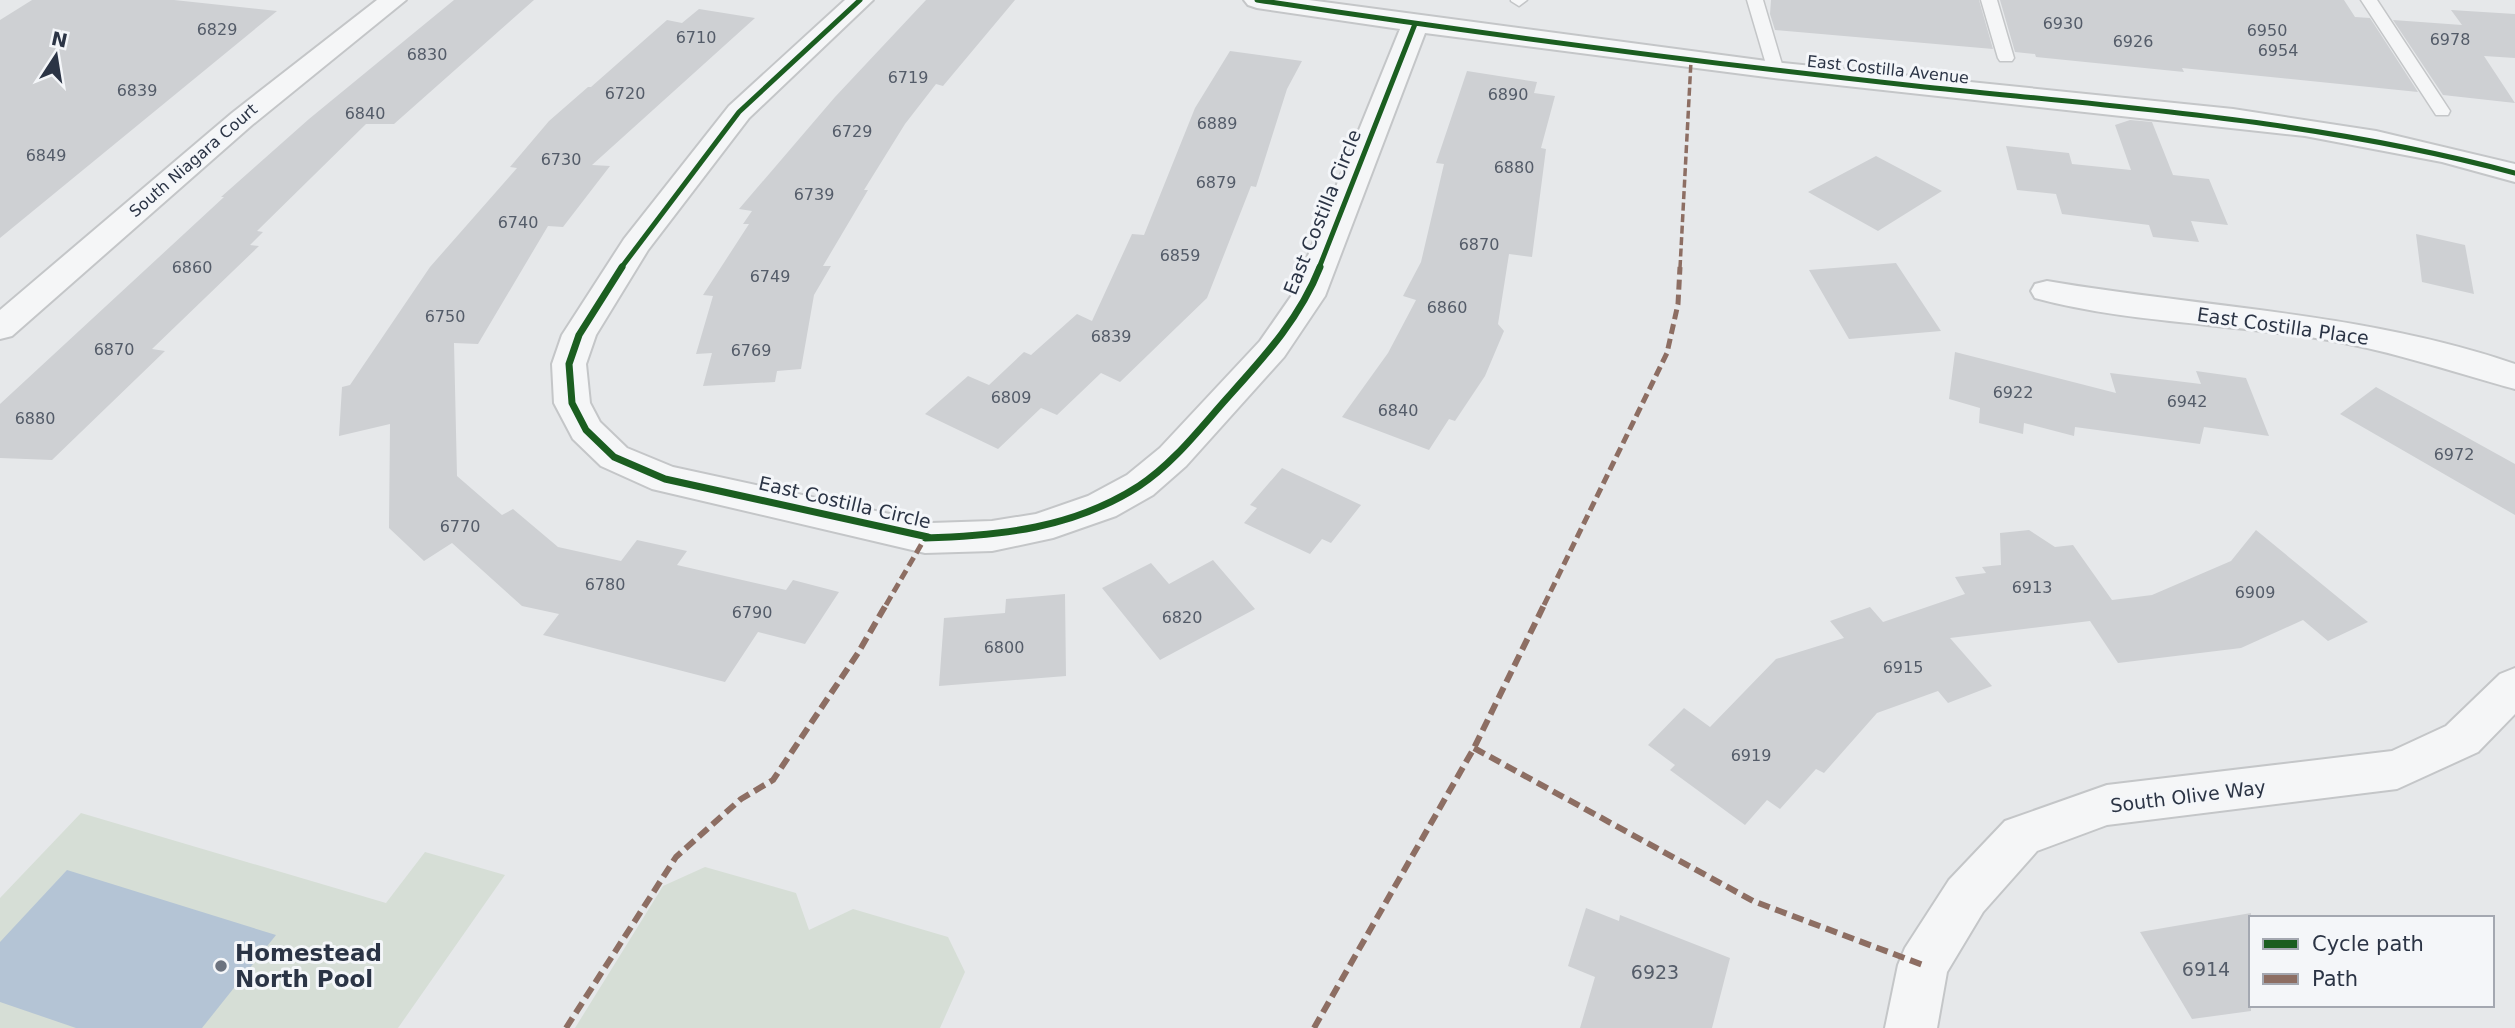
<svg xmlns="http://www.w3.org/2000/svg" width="2515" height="1028" font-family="'DejaVu Sans',sans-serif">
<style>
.green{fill:#d6ded6}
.water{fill:#b4c4d5}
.building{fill:#ced0d3}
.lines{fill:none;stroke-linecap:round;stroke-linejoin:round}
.lane-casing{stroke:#c4c6c8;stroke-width:3}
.street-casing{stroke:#c4c6c8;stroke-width:4}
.lane{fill:#f5f6f7;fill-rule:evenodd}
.street{fill:#f5f6f7;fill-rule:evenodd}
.quiet-far2{stroke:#8d6e63;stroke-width:3.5;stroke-dasharray:8 3.5;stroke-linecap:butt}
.quiet-far1{stroke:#8d6e63;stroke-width:5;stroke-dasharray:10 5;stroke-linecap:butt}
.quiet{stroke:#8d6e63;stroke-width:6;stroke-dasharray:12 6;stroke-linecap:butt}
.cycleway-far1-casing{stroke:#f4f6f9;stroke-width:9}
.cycleway-casing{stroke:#f4f6f9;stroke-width:11}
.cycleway-far1{stroke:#1b5e20;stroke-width:5}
.cycleway{stroke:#1b5e20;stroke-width:7}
.poi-dot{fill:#6c737f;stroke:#f4f6f9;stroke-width:2.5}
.labels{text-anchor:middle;stroke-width:6;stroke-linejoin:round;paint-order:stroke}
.number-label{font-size:16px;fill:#545c69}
.far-street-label{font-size:16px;fill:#2b3445;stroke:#f4f6f9}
.street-label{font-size:19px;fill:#2b3445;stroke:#f4f6f9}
.near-number-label{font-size:19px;fill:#545c69}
.near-poi-label{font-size:23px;font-weight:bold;fill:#2b3445;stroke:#f4f6f9;text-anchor:start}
</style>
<rect width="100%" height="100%" fill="#e6e8ea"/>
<path class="green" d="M81,813L386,903L425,852L505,875L398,1028H0V898Z
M705,867L796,893L809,930L853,909L948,937L965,972L940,1028H575L663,886Z"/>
<path class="water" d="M67,870L276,935L202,1028H76L0,1002V942Z"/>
<path class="building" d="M32,0H174L277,11L0,238V20Z
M454,0H534L394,124H366L257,231L263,232L250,245L259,246L152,349L165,351L52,460L0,458V404L224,197H221L309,119Z
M926,0H1015L943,86L936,84L905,124L864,190H868L823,266H831L814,295L801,369L777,371L775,382L703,386L712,353L696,354L713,296L703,295L749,224H743L752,211L739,209L835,97Z
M1771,0H1979L1993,49L1775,30L1770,14Z
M2000,0H2344L2355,17L2370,18L2418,92L2182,68L2184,72L2036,57L2035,54L2015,52Z
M699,9L755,18L592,165L610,166L563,227L548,226L478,344L454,343L457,476L502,515L513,509L558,547L621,561L637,540L687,551L677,565L786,590L793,580L839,592L805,644L758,632L725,682L543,635L559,614L522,606L452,543L424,561L389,528L390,424L339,436L342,387L350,385L430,267L517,168L510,167L549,121L588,87H591L667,20L682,23Z
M2451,10L2515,14V58L2484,56L2515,103L2443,95L2393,20L2462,25Z
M1230,51L1302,61L1287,89L1256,187L1251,186L1207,298L1120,382L1101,373L1057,415L1041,408L998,449L925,414L968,376L989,385L1024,352L1031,355L1077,314L1092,321L1132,234L1144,235L1195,108Z
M1467,71L1537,82L1534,93L1555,96L1541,148L1546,149L1532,257L1509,254L1498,324L1504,331L1485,376L1455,421L1449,419L1429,450L1342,417L1388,353L1416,300L1403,296L1421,262L1444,164L1436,163Z
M2130,120L2152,122L2173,175L2209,179L2228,225L2191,221L2199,242L2153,237L2149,225L2062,214L2056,194L2017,190L2006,146L2069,153L2072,164L2131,170L2115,125Z
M1876,156L1942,191L1878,231L1808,192Z
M2416,234L2465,245L2474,294L2422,282Z
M1896,263L1941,331L1849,339L1809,270Z
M1955,352L2116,393L2110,373L2201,384L2196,371L2246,378L2269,436L2204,427L2200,444L2075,427L2074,436L2024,423L2023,434L1979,423L1980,408L1949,399Z
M2376,387L2515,464V515L2340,414Z
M1282,468L1361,505L1331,543L1322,539L1310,554L1244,523L1257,508L1250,505Z
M2029,530L2055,547L2073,545L2112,600L2152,595L2231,561L2256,530L2368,622L2328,641L2303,620L2241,648L2118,663L2090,621L1950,638L1992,686L1948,703L1938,691L1877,713L1824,773L1816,769L1780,809L1767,800L1745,825L1670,770L1675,765L1648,745L1684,708L1710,727L1776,659L1844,638L1830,621L1870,607L1883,622L1965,594L1955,577L1986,573L1982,567L2001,565L2000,533Z
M1213,560L1255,609L1160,660L1102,588L1151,563L1169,584Z
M1065,594L1066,676L939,686L944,618L1005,613L1006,599Z
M1586,908L1619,921L1620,915L1730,958L1712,1028H1580L1595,977L1568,966Z
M2251,913V1011L2192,1019L2140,932Z"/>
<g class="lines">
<defs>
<path id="lane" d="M1527,0L1519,6L1511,1V0Z
M1747,0H1763L1784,71L1782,74H1770L1768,71Z
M1981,0H1997L2014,58L2012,61H2000L1998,58Z
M2361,0H2377L2450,111L2448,115H2436Z"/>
<path id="street" d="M377,0H406L252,125L12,336L0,339V310L232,113Z
M845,0H873L749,118L648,250L596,335L586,364L590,403L600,422L627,448L673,467L931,523L992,521L1036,514L1088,496L1127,475L1160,448L1260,341L1292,295L1400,29L1257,8L1248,5L1244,0H1309L1774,62L2233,109L2376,131L2515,164V182L2442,162L2305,136L1774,78L1425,33L1325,296L1284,357L1186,466L1153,495L1116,516L1053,538L992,551L925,553L652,489L601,466L573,439L554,403L552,364L562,335L624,239L729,106Z
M2047,281C2204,308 2363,312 2515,364V389C2446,370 2380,347 2309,337C2219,323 2124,322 2035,298L2031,291L2035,284Z
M2515,668V714L2478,752L2397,789L2107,825L2037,851L1983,912L1947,972L1937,1028H1885L1898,965L1905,948L1949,880L2005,821L2107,785L2392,751L2446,726L2500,674Z"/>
</defs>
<use href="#lane" class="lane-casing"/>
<use href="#street" class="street-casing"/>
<use href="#lane" class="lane"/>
<use href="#street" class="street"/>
<path class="quiet-far2" d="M1680,268L1691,61"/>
<path class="quiet-far1" d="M886,605L925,538
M1544,605L1667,353L1678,304L1680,267"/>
<path class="quiet" d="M1474,748L1753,901L1923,965
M566,1028L676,857L741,799L773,780L858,653L887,603
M1314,1028L1474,748L1545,603"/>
<defs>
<path id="cycleway-far1" d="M1257,0C1476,33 1695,62 1916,86C2117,107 2318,120 2515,173
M621,268L739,112L860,0
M1319,268L1415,24"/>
<path id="cycleway" d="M622,267L579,335L569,364L572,403L586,430L614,457L665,479L928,537L925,538C1000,536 1074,528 1139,486C1174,463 1201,427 1229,396C1265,356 1300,318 1320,267"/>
</defs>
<use href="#cycleway-far1" class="cycleway-far1-casing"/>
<use href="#cycleway" class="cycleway-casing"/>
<use href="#cycleway-far1" class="cycleway-far1"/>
<use href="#cycleway" class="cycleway"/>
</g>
<circle class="poi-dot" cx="221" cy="966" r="7"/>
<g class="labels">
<g class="number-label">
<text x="2063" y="29">6930</text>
<text x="217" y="35">6829</text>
<text x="2267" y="36">6950</text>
<text x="696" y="43">6710</text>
<text x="2450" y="45">6978</text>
<text x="2133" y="47">6926</text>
<text x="2278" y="56">6954</text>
<text x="427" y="60">6830</text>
<text x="908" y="83">6719</text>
<text x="137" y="96">6839</text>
<text x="625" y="99">6720</text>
<text x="1508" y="100">6890</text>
<text x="365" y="119">6840</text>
<text x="1217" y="129">6889</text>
<text x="852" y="137">6729</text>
<text x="46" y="161">6849</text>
<text x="561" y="165">6730</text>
<text x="1514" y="173">6880</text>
<text x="1216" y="188">6879</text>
<text x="814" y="200">6739</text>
<text x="518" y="228">6740</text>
<text x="1479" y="250">6870</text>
<text x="1180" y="261">6859</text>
<text x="192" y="273">6860</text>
<text x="770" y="282">6749</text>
<text x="1447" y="313">6860</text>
<text x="445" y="322">6750</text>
<text x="1111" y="342">6839</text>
<text x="114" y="355">6870</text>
<text x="751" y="356">6769</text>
<text x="2013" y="398">6922</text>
<text x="1011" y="403">6809</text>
<text x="2187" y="407">6942</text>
<text x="1398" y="416">6840</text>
<text x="35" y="424">6880</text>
<text x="2454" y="460">6972</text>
<text x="460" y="532">6770</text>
<text x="605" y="590">6780</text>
<text x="2032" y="593">6913</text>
<text x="2255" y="598">6909</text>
<text x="752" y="618">6790</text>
<text x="1182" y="623">6820</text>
<text x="1004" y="653">6800</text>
<text x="1903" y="673">6915</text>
<text x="1751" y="761">6919</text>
</g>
<g class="far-street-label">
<text transform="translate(1888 69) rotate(6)" y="6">East Costilla Avenue</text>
<text transform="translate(193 160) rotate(-41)" y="6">South Niagara Court</text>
</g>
<g class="street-label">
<text transform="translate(1322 212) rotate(-68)" y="7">East Costilla Circle</text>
<text transform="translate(2283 326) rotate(8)" y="7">East Costilla Place</text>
<text transform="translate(845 502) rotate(13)" y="7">East Costilla Circle</text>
<text transform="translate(2188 796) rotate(-7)" y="7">South Olive Way</text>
</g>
<g class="near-number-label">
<text x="2206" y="976">6914</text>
<text x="1655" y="979">6923</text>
</g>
<g class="near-poi-label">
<text x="235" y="961">Homestead<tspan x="235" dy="26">North Pool</tspan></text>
</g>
</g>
<rect x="2249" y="916" width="245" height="91" fill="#f4f6f9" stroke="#a4a8b1" stroke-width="2"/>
<rect x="2263" y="939" width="35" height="10" fill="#1b5e20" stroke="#a4a8b1" stroke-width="2"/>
<text x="2312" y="951" font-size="21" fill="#2b3445">Cycle path</text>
<rect x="2263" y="974" width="35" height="10" fill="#8d6e63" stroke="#a4a8b1" stroke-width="2"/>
<text x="2312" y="986" font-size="21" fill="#2b3445">Path</text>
<g transform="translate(56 56) rotate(12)" stroke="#f4f6f9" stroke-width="5" paint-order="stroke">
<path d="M0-5L12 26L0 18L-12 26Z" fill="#2b3445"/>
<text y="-10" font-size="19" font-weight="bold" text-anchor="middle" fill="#2b3445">N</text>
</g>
</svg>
